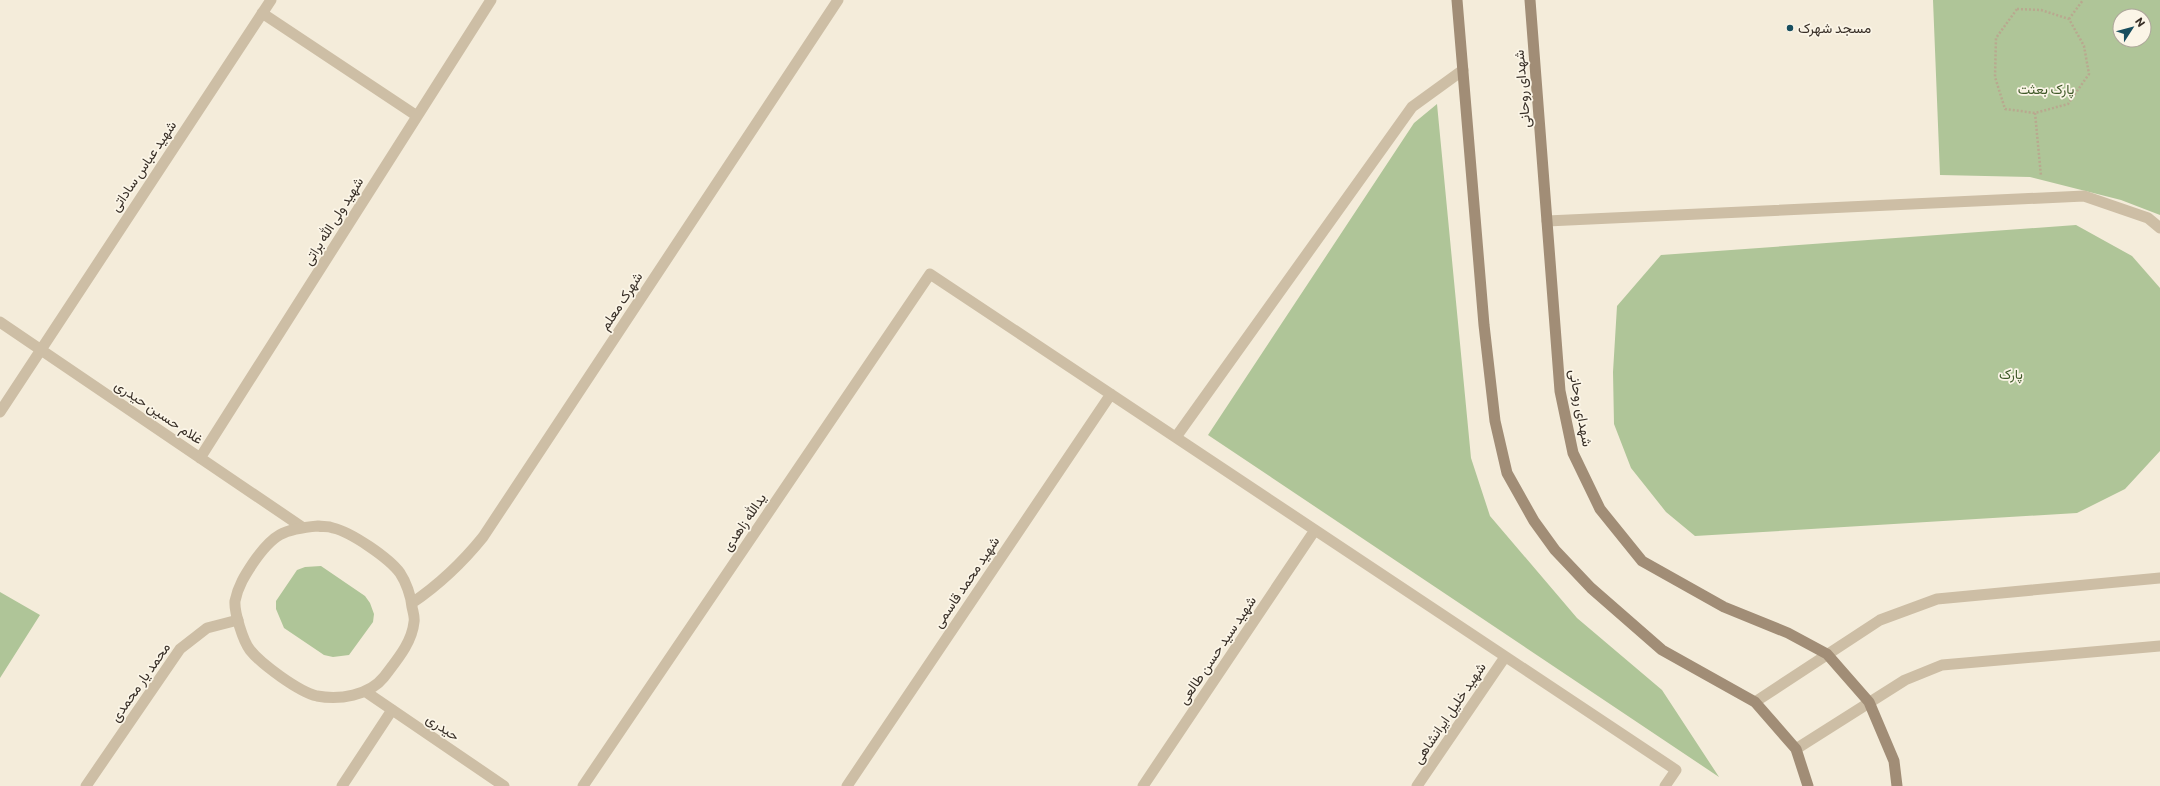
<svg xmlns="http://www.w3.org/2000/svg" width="2160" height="786" font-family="Commissioner,Vazirmatn,sans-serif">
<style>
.green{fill:#afc598;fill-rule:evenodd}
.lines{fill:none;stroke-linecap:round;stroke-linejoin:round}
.path{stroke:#b9a88f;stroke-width:2.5;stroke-dasharray:2 2;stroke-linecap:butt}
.service{stroke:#cdbea5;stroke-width:11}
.minor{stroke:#cdbea5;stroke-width:11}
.tertiary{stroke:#cdbea5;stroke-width:11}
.secondary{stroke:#a18d76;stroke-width:11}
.poi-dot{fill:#184e5e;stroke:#fbf5e7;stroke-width:1.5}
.labels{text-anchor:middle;stroke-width:3.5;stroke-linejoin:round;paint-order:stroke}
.poi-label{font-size:14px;fill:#382f27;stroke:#fbf5e7;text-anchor:start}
.street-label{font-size:14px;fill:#382f27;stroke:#fbf5e7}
.park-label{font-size:14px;fill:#3f5928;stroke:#fbf5e7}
</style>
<rect width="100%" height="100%" fill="#f4ecda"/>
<path class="green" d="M1933,0H2160V215L2121,200L2030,177L1940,175ZM2120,16H2144V40H2120Z
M1437,104L1471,458L1490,516L1577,618L1662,690L1719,777L1208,435L1414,123Z
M2076,225L2132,256L2160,288V451L2125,489L2077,513L1695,536L1666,512L1631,468L1614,424L1613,372L1617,306L1661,255Z
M321,566L365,596L370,603L374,614L373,622L349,655L333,657L324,655L284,628L276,609V601L297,570L305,567Z
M0,592L40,615L0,678Z"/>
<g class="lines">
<path class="path" d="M2017,9L2041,10L2069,19L2084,46L2089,74L2068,104L2035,113L2005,109L1995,77L1996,38Z
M2069,19L2083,0
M2035,113L2041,176"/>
<path class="service" d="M1547,221L2084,196L2148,218L2160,228"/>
<path class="minor" d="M262,13L417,116
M0,322L302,527
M0,412L271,0
M1176,437L1412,107L1463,70
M200,458L491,0
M86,786L180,649L207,628L238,620
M342,786L392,710
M583,786L930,274L1676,770L1665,786
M847,786L1111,394
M1143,786L1315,530
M1417,786L1505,657"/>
<path class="tertiary" d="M318,526C323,527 328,526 333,528C351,532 389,558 400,573C406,582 411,596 412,607C413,612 415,618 414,622C412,643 396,661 384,677C369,696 339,700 317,696C299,692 261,664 250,650C243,641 234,612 235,601C238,586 245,575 253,563C273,534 283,529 318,526Z
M412,603C440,584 462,563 483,537L838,0
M366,692L504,786
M1755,702L1880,620L1937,599L2160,578
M1796,749L1905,680L1942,665L2160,646"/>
<path class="secondary" d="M1457,0L1484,325L1495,421L1507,473L1534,521L1555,550L1591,588L1662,650L1755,702L1796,749L1808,786
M1530,0L1560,391L1573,453L1600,509L1642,561L1724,607L1788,633L1827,654L1869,702L1894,761L1897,786"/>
</g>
<circle class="poi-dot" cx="1790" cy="28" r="4"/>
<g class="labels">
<g class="poi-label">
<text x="1798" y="33">مسجد شهرک</text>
</g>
<g class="street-label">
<text transform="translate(1522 89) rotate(-95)" y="5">شهدای روحانی</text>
<text transform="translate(143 166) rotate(-56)" y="5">شهید عباس ساداتی</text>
<text transform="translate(333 221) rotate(-58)" y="5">شهید ولی الله براتی</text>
<text transform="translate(621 301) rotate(-57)" y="5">شهرک معلم</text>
<text transform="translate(1581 408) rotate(80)" y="5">شهدای روحانی</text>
<text transform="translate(159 412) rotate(34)" y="5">غلام حسین حیدری</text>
<text transform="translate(744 522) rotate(-56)" y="5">یدالله زاهدی</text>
<text transform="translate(966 582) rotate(-56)" y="5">شهید محمد قاسمی</text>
<text transform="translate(1217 650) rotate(-56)" y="5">شهید سید حسن طالعی</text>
<text transform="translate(140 682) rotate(-55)" y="5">محمد یار محمدی</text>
<text transform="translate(1449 713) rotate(-56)" y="5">شهید خلیل ایرانشاهی</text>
<text transform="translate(443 727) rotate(34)" y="5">حیدری</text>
</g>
<g class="park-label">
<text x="2046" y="94">پارک بعثت</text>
<text x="2011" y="379">پارک</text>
</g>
</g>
<g transform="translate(2132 28) rotate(54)"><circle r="19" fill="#fbf5e7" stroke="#ada69a"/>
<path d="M0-3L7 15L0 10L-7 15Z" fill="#184e5e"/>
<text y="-6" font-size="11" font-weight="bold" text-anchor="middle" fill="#382f27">N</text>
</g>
</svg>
